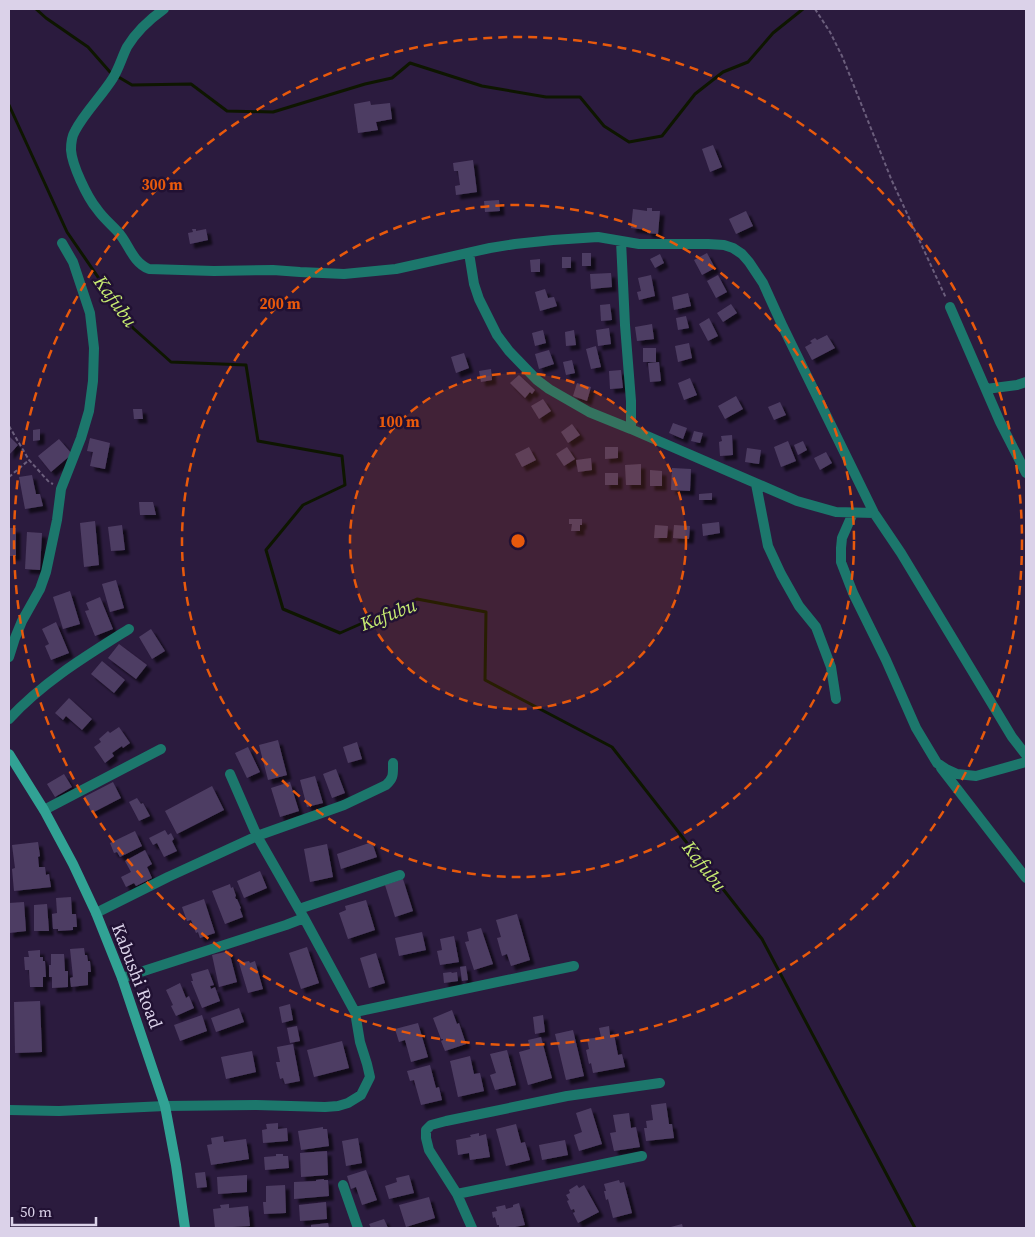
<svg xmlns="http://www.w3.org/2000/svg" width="1035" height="1237" font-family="'Source Serif 4',serif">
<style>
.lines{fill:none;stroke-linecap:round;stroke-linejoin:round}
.stream{stroke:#0e1600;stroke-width:3}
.building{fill:#4e3d63;filter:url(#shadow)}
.path{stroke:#6b5e7c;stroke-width:2;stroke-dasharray:4 2.5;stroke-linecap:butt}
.minor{stroke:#1c776c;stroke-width:10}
.secondary{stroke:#31a294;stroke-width:10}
.ring{fill:none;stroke:#e8590c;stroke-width:2.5;stroke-dasharray:9 6}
.labels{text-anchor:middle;stroke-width:5;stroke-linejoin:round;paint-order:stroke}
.street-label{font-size:18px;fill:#dbd2e9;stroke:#211133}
.water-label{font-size:19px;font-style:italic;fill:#c7ec71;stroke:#211133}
.centre{fill:#e8590c;stroke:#211133;stroke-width:2.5}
.ring-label{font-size:15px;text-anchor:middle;font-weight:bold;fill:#e8590c;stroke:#211133;stroke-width:5;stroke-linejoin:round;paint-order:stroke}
</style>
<defs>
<filter id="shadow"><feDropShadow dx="4.5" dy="4.5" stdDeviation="1" flood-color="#0009"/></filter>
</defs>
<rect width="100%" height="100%" fill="#2b1b3e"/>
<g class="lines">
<path class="stream" d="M36,9L46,18L88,47L110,72L132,85L191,84L227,111L273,112L365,84L392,78L410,63L482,86L546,97H580L604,126L629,142L662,136L695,94L723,72L748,62L773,33L803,9
M9,105L67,232L133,328L171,362L246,365L258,441L342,456L345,485L303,505L266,550L283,609L340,633L417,599L486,612L485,680L612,747L762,939L915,1228"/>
</g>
<path class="building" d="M370,101L371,105L390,103L392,119L376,122L378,130L358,133L354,104Z
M713,145L722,167L710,172L702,149Z
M473,160L477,192L456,195L455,186L460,185L458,171H454L453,163Z
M499,200L500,211L485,212L484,201Z
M647,208H652V211H660L658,234L647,233V230L631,228L633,209L647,211Z
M746,211L753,226L736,234L729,219Z
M192,229H196V231L206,229L208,240L190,244L188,233L193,232Z
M582,253H591V266H582Z
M707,253L715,268L702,275L694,260Z
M660,254L664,263L655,268L650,259Z
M562,257H571V268H562Z
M540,259V272H531L530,260Z
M611,273L612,287L591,289L590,274Z
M651,275L655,296L639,300L637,292L641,291L638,278Z
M718,275L727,292L716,298L707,281Z
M545,289L548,298L554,297L557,306L540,311L535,292Z
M688,293L691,306L674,310L672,297Z
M610,304L612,320L601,321L600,305Z
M731,304L737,313L723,322L717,313Z
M686,316L689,328L678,330L676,318Z
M709,318L718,336L708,341L699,324Z
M652,324L654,339L637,341L635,327Z
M609,328L611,344L598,346L596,330Z
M543,330L546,343L535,346L532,333Z
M574,330L576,345L566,346L565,332Z
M827,335L835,348L812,360L805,347L812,343L810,341L815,338L817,340Z
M689,343L692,358L678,362L675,346Z
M596,346L601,367L591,369L586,349Z
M643,348H656V362H643Z
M549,350L554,364L539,369L535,354Z
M464,353L469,368L456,373L451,357Z
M572,360L575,373L566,375L563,362Z
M659,362L661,381L650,382L648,363Z
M491,369L492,380L481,382L479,371Z
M621,370L623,388L610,389L609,371Z
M519,375L535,390L532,394L530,392L525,398L510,383Z
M690,378L697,395L684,400L678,383Z
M577,383L591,387L587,401L573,396Z
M736,396L743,409L725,419L718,406Z
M543,399L551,411L539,419L531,406Z
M780,402L786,415L774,420L768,407Z
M133,409H142L143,419H134Z
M673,423L687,428L683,439L669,433Z
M572,424L580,435L568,443L561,432Z
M40,429V440L33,441V430Z
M694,431L703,433L700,443L691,441Z
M732,435L733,455L720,456L719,442L722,441L721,436Z
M9,436L18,445L9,455Z
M90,438L110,443L105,469L90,466L93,452L87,451Z
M59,439L72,454L51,472L38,456Z
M788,441L796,461L781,467L774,447Z
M803,441L807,450L798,455L794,445Z
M529,447L536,460L522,467L515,454Z
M567,447L575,459L564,466L556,454Z
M605,447H618V458L605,459Z
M747,448L761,450L759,464L745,462Z
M826,452L832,463L820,470L814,458Z
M591,458L592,470L578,472L576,460Z
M641,464V485H626L625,465Z
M672,468L691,469L690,491L671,490Z
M650,470L662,471V486H650Z
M605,473H618V485H605Z
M32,475L36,494H40L43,506L25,509L19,477Z
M712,493V500H699V494Z
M139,502H153L156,515H140Z
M569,519H582V525H580V531H571L572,524H569Z
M95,521L99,565L84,567L80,523Z
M719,522L720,533L703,536L702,524Z
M122,525L125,550L111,551L108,527Z
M655,525L668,526L667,538H654Z
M674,525L690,526L689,539L673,538Z
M9,528H16V556H9Z
M27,532L42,533L40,570L25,569Z
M116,580L124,608L110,612L102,584Z
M70,591L80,624L63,629L53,597Z
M100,597L113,629L95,636L85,611L89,610L86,603Z
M56,622L69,653L51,660L45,646L49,644L42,629Z
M151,629L165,651L152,659L139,637Z
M119,644L147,665L136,679L108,658Z
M102,661L125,680L114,693L91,674Z
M69,698L92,719L82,730L66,716L63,720L55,713Z
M119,727L130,743L123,748L122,746L112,753L114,756L105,763L94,747L101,742L99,739L108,731L110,733Z
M278,740L287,775L268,780L259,745Z
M357,742L362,759L348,763L343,747Z
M248,747L260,772L247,778L235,753Z
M336,769L345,793L332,798L323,774Z
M64,774L72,787L55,797L47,784Z
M315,776L323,803L307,807L300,780Z
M113,782L121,798L92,813L84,797Z
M290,782L299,811L280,817L271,788Z
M212,786L224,810L177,834L165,811Z
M137,798L141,804L143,803L150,816L139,821L129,802Z
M165,830L168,835L171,833L174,839L172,841L177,851L164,857L157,843L153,845L149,838Z
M135,831L142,846L120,857L117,852L114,853L110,843Z
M38,842L40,856L38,857L39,867H45L46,875L49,874L51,887L14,891L12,869L15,868L12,845Z
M372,842L377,857L341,869L337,854Z
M327,844L333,877L310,882L304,849Z
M145,850L152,864L147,867L152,878L136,886L134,883L126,887L121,877L131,872L125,861Z
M260,871L267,888L244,898L237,881Z
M403,879L413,911L395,917L385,885Z
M230,884L231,888L233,887L236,896L235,897L236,899H237L241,908L240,909L243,917L225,924L212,891Z
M71,897L72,914H76L77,927H73V930L58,931V929H53L52,914L57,913L56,898Z
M204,899L215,933L200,938L198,932L196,933L191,920L187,921L182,907Z
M366,900L375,930L348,939L339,913L346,910L345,906Z
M24,902L26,931L9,933V921H10L9,903Z
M47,904L49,931H34V905Z
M517,914L530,960L511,966L507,954L502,956L497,938L501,937L496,920Z
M481,928L493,964L474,970L465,942L469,941L467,932Z
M422,932L426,950L399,956L395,938Z
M454,936L459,962L440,965L437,951L442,950L440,939Z
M307,947L319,983L301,989L289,953Z
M84,948L85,955H87L88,961H90L91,972H88V985L71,987L70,978L73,977L70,949Z
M40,950V957H43V961H45L46,977H43V987H30L29,970H25L24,957H29L28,951Z
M229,951L237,982L219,987L212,955Z
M376,953L385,983L369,988L360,958Z
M51,954H64L65,971H68V987L52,988V977H49V965H51Z
M249,961L250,963L255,961L263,989L248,993L239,963Z
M466,966L468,980L462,981L460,967Z
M208,969L214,985L210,986L211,989L215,987L220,1001L202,1008L191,981H193L191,974Z
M451,972L452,973L457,972L458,981L444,983L443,973Z
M180,983L186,998L189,996L194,1008L176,1016L171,1006L173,1005L166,990Z
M40,1001L42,1052L15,1053L14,1002Z
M290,1004L293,1020L282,1023L279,1007Z
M239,1008L244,1022L216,1032L211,1018Z
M452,1010L457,1024L459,1023L466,1044L445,1051L441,1041L443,1040V1039H441L433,1018Z
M202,1015L207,1031L180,1041L174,1025Z
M543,1015L545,1032L535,1034L533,1017Z
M418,1023L428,1057L411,1062L405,1040L399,1042L395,1029Z
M297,1026L300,1041L290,1043L287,1028Z
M609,1026L610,1035L614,1034L618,1055L622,1054L625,1067L593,1073L591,1063L589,1064L586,1050L589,1049L587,1039L601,1037L599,1028Z
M573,1030L584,1076L566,1080L555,1034Z
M541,1037L552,1078L528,1085L519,1052L530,1049L528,1040Z
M342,1041L349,1068L314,1077L307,1050Z
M293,1044L300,1081L285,1084L283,1078L280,1079L276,1062H280L277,1047Z
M507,1050L516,1085L495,1090L490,1075L496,1073L490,1054Z
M252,1051L256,1072L226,1079L221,1057Z
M470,1056L474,1074L480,1073L484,1091L458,1097L450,1061Z
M430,1065L436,1088L439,1087L442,1100L421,1105L414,1080L410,1081L407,1071Z
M666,1103L669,1124H672L674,1138L646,1141L644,1128H647L646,1121L653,1120L651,1105Z
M591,1108L602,1144L579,1151L574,1135L582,1132L576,1113Z
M629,1113L631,1128L636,1127L640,1147L614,1151L610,1133L616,1132L613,1115Z
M278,1123V1129L287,1128L288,1141L263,1143L262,1130L267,1129L266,1124Z
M516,1124L521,1143L525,1142L530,1160L506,1166L496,1129Z
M323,1127V1129H327L329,1146L301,1150L298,1131Z
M479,1133V1136L486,1134L490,1157L470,1160L469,1153L458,1155L456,1140L471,1137L470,1135Z
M223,1136L224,1142L246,1139L249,1159L211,1165L207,1145L212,1144L211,1138Z
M358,1138L362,1163L346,1166L342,1141Z
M565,1140L568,1155L542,1160L539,1145Z
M327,1151L328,1175L301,1177L300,1153Z
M276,1154H283V1156H288L289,1168L265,1170L264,1157L276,1156Z
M366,1170L377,1200L362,1205L356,1187L351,1189L347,1176Z
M205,1172L207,1187L197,1188L195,1173Z
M247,1175V1192L218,1194L217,1177Z
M409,1175L414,1193L389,1199L385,1186L397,1182L396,1178Z
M324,1179V1180H328L329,1196L294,1199V1182L316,1181V1180Z
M619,1180L620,1183L624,1182L632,1213L613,1218L608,1199L606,1200L604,1191H606L604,1184Z
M285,1185L286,1213L264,1214L263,1202H266V1186Z
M577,1185L579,1188L584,1185L599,1212L578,1223L573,1213L575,1212L574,1209L571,1210L567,1201L569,1200L566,1195L570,1193L569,1190Z
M429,1197L435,1218L406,1227L399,1205Z
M326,1202L327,1219L300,1221L299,1205Z
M519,1203L525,1225L510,1228H499V1225H497L495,1217L493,1218L492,1212L497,1211L496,1207L505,1205L506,1209L513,1207V1205Z
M229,1204V1208L248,1206L250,1226L215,1228L213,1209L221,1208L220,1205Z
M384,1219L388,1228H371L369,1224Z
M328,1223L329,1228H311V1225Z
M682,1224L683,1228H667Z"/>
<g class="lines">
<path class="path" d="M815,9L830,32L842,56L892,181L946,298
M9,426L29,460L49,482L53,484
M9,477L29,460"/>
<path class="minor" d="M164,9C150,19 136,32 127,47C122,57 119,68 113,78C101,97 85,112 75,131C72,136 71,145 71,150C72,165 87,197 97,209C103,218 111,224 118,232C129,244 132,262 149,269L214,271L273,270L300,272L344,274L396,269L490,248L515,244L553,240L598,237L639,244H708L724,245L733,248L742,254L749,262L763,283L783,327L874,513L901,553L1012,737L1026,755
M621,241L625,325L631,401V429
M469,253L474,284L479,299L497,335L509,351L537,380L549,389L589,412L631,429L797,501L836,512L874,513
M950,307L1000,422L1026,473
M986,389L1017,385L1026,382
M756,484L768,546L781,574L799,606L816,627L831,667L836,699
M853,513L842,538L841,548V562L853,593L886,660L916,728L937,763L946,769L957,774L976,776L1026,762
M9,657L15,638L22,621L40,589L46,572L57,520L61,489L81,438L89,411L93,381L94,348L90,313L73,262L62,243
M9,719C43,682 86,656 129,629
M941,768L1026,878
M230,774L257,836L304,918
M44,810L161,749
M299,909L400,875
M96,913L168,877L257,836L344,805L386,785C394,778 393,774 393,763
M355,1012L574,966
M9,1110L59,1111L165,1106L256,1105L325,1107L338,1106L348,1103L361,1095L370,1077L367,1064L360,1042L355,1012L304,918L286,925L122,978
M343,1185L358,1228
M457,1194L642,1156
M472,1228L457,1194L429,1150L426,1138V1130L431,1125L446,1121L567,1096L660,1083"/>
<path class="secondary" d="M9,754L44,810L73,864L96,913L122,978L165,1106L176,1165L185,1228"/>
</g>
<circle cx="518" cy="541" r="168" fill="#e8590c" fill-opacity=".12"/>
<g class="ring">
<circle cx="518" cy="541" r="168"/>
<circle cx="518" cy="541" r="336"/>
<circle cx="518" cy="541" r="504"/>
</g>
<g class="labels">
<g class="street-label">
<text transform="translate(137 976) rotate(69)" y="6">Kabushi Road</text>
</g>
<g class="water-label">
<text transform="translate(116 301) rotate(54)" y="7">Kafubu</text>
<text transform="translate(388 614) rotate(-21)" y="7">Kafubu</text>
<text transform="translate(705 866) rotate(52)" y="7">Kafubu</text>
</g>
</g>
<circle cx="518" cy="541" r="8" class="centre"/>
<g class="ring-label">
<text x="162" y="190">300 m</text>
<text x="280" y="309">200 m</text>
<text x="399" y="427">100 m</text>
</g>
<rect width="1035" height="1237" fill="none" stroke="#dbd2e9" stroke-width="20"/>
<path d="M12 1217v8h84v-8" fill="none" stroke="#dbd2e9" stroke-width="2.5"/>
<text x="20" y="1217" font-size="15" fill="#dbd2e9" stroke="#211133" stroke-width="4" paint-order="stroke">50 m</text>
</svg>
